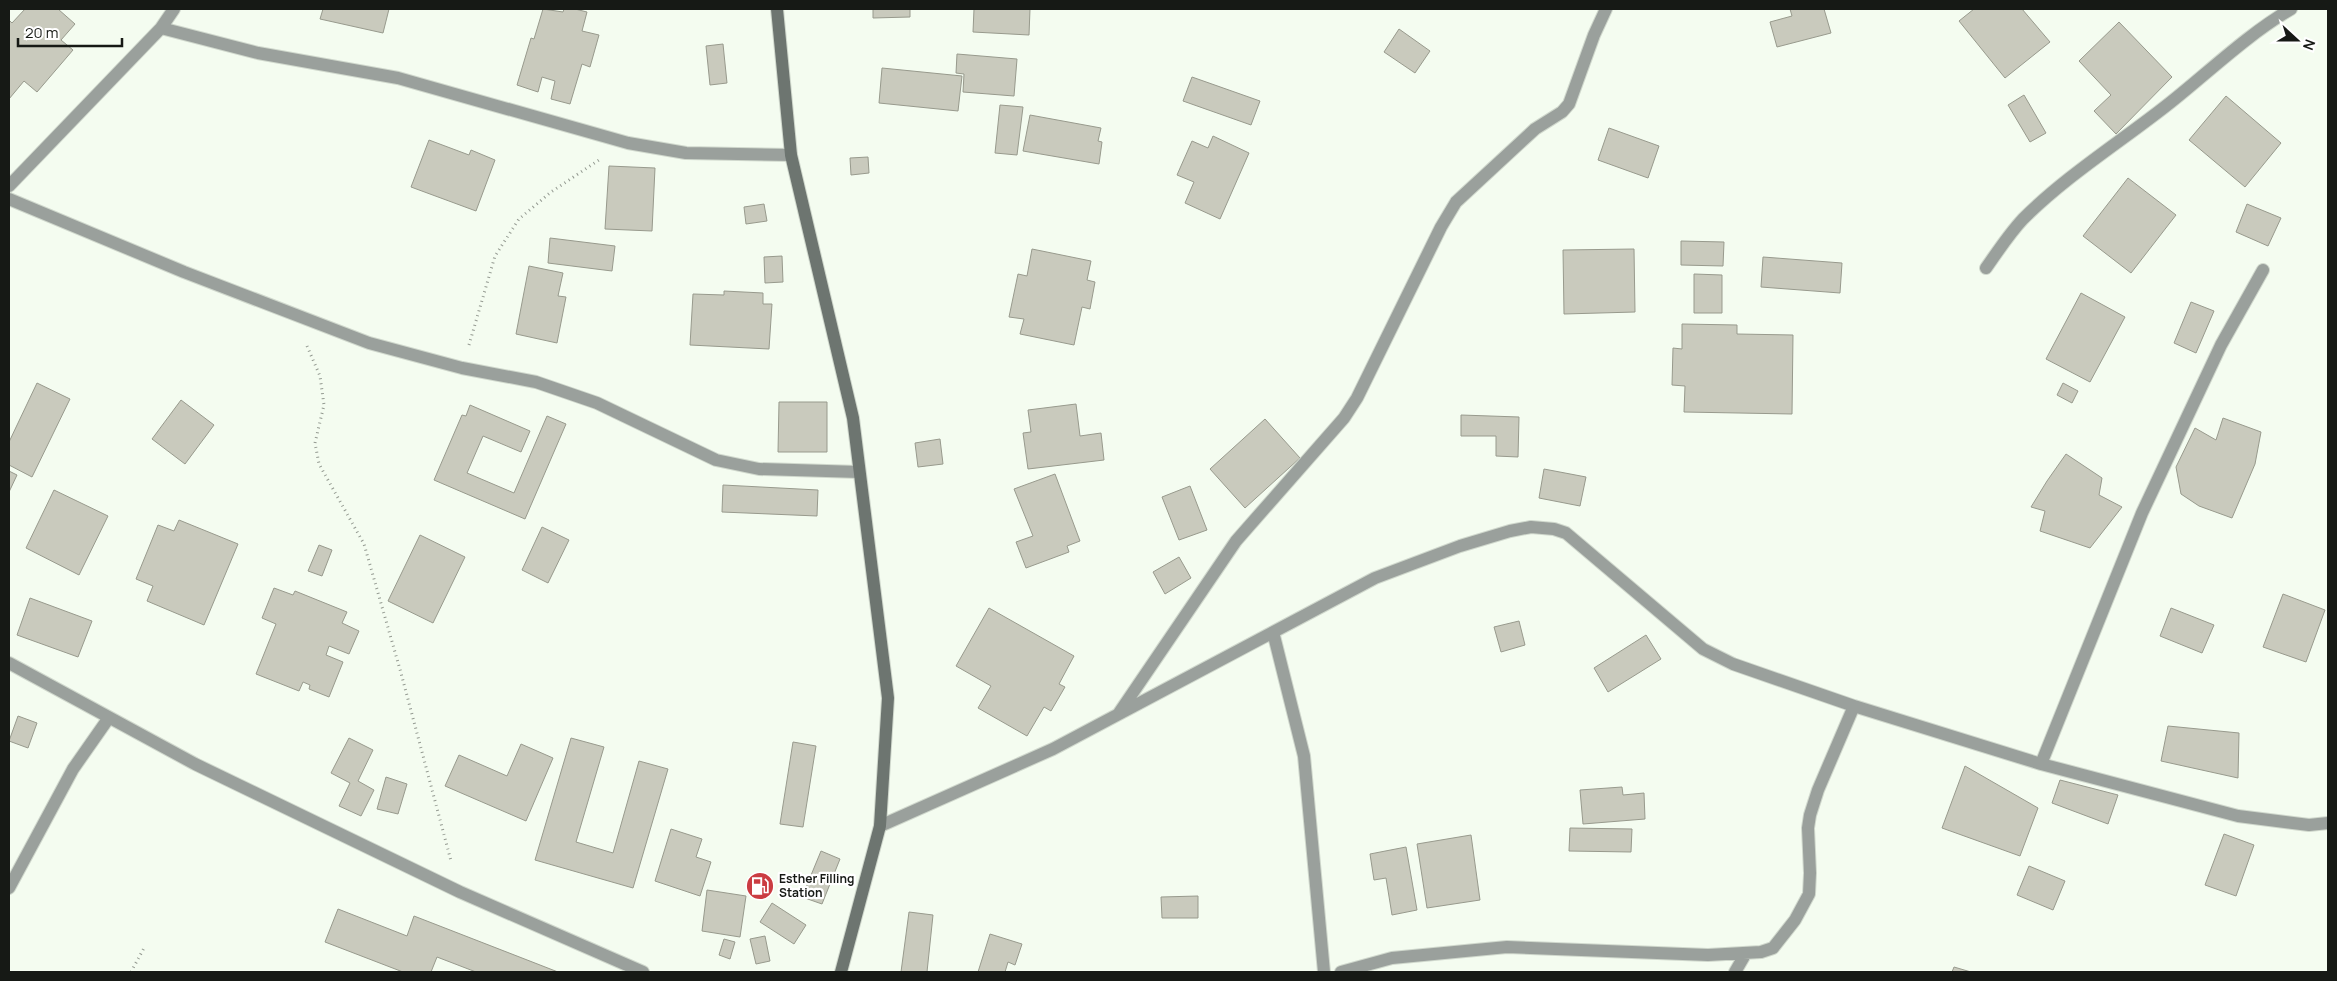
<svg xmlns="http://www.w3.org/2000/svg" width="2337" height="981" font-family="Manrope,sans-serif">
<style>
.building{fill:#c9cabd;stroke:#989a8d}
.lines{fill:none;stroke-linecap:round;stroke-linejoin:round}
.street-casing{stroke:#d0d8cd;stroke-width:14}
.secondary-casing{stroke:#d0d8cd;stroke-width:14}
.path{stroke:#949a91;stroke-width:3;stroke-dasharray:1 4;stroke-linecap:butt}
.street{stroke:#9aa09c;stroke-width:12}
.secondary{stroke:#6d7570;stroke-width:12}
.labels{text-anchor:middle;stroke-width:4.5;stroke-linejoin:round;paint-order:stroke}
.poi-label{font-size:12px;font-weight:bold;fill:#161915;stroke:#fff;text-anchor:start}
</style>
<rect width="100%" height="100%" fill="#f4fcf0"/>
<path class="building" d="M25,9H58L75,24L61,40L73,50L37,92L24,81L9,99V20L12,23Z
M323,9H389L383,33L320,19Z
M543,9L563,12L564,9H575L587,12L582,31L599,35L590,67L582,64L570,104L551,99L555,81L542,77L538,92L517,85L531,38L534,39Z
M873,9H910V17L873,18Z
M974,9H1030L1029,35L973,32Z
M1790,9H1824L1831,33L1777,47L1770,22L1792,16Z
M1974,9H2022L2050,42L2005,78L1959,21Z
M2119,22L2172,77L2116,134L2094,111L2111,95L2079,61Z
M1399,29L1430,51L1415,73L1384,52Z
M723,44L727,83L710,85L706,46Z
M957,54L1017,59L1014,96L963,92L964,74L956,73Z
M882,68L962,76L958,111L879,103Z
M1192,77L1260,101L1251,125L1183,101Z
M2024,95L2046,133L2030,142L2008,105Z
M2226,96L2281,143L2245,187L2189,140Z
M1000,105L1023,107L1017,155L995,153Z
M1030,115L1101,128L1098,141L1102,142L1099,164L1023,151Z
M1609,128L1659,146L1648,178L1598,160Z
M1213,136L1249,153L1220,219L1185,203L1194,182L1177,175L1192,141L1208,148Z
M429,140L469,155L471,150L495,160L476,211L411,187Z
M868,157L869,173L851,175L850,158Z
M609,166L655,168L652,231L605,229Z
M2128,178L2176,215L2131,273L2083,236Z
M764,204L767,221L746,224L744,207Z
M2247,204L2281,218L2268,246L2236,232Z
M550,238L615,246L612,271L548,263Z
M1681,241L1724,242L1723,266L1681,265Z
M1032,249L1091,261L1087,280L1095,282L1090,309L1082,307L1074,345L1020,334L1024,319L1009,317L1018,274L1027,276Z
M1634,249L1635,312L1564,314L1563,250Z
M782,256L783,282L765,283L764,257Z
M1763,257L1842,263L1840,293L1761,287Z
M529,266L563,273L558,296L566,297L557,343L516,334Z
M1694,274L1722,275V313H1694Z
M724,291L763,293V304H772L769,349L690,345L693,294L724,295Z
M2081,293L2125,317L2090,382L2046,359Z
M2191,302L2214,311L2196,353L2174,343Z
M1682,324L1737,325V334L1793,335L1792,414L1684,412L1685,386L1672,385L1673,348L1682,349Z
M37,383L70,399L32,477L9,465V442Z
M2063,383L2078,391L2072,403L2057,395Z
M181,400L214,425L185,464L152,439Z
M779,402H827V452H778Z
M1076,404L1080,436L1101,433L1104,460L1028,469L1023,433L1031,432L1028,410Z
M470,405L530,431L521,452L483,436L467,473L514,493L547,416L566,424L525,519L434,480L462,415L466,416Z
M1461,415L1519,417L1518,457L1496,456V436H1461Z
M2223,418L2261,432L2255,464L2232,518L2199,506L2181,494L2176,467L2195,428L2216,440Z
M1265,419L1300,458L1245,508L1210,469Z
M940,439L943,464L918,467L915,443Z
M2066,454L2102,478L2099,495L2122,507L2090,548L2040,531L2045,511L2031,507L2047,481Z
M1544,469L1586,477L1580,506L1539,498Z
M9,471L17,475L9,492Z
M1055,474L1080,541L1067,546L1069,552L1026,568L1016,542L1033,536L1014,489Z
M723,485L818,490L817,516L722,512Z
M1190,486L1207,530L1179,540L1162,497Z
M54,490L108,516L79,575L26,548Z
M179,520L238,544L204,625L147,601L153,586L136,579L158,525L174,531Z
M542,527L569,540L548,583L522,570Z
M420,535L465,557L433,623L388,601Z
M319,545L332,550L322,576L308,571Z
M1179,557L1191,578L1165,594L1153,572Z
M274,588L293,595L295,591L347,612L342,623L359,631L349,654L329,646L326,655L343,662L329,697L309,689L310,685L303,682L299,691L256,674L276,624L262,618Z
M2283,594L2325,610L2306,662L2263,647Z
M30,598L92,621L78,657L17,635Z
M989,608L1074,656L1059,684L1065,687L1051,711L1044,707L1027,736L978,708L991,686L956,666Z
M2171,608L2214,625L2202,653L2160,636Z
M1519,621L1525,645L1501,652L1494,627Z
M1646,635L1661,659L1608,692L1594,668Z
M18,716L37,723L28,748L9,741Z
M2168,726L2239,733L2238,778L2161,761Z
M349,738L373,750L358,781L374,790L361,816L339,806L350,783L331,773Z
M571,738L604,747L576,842L613,853L639,761L668,769L633,888L535,860Z
M793,742L816,746L803,827L780,824Z
M521,744L553,758L526,821L445,786L459,755L507,776Z
M1965,766L2038,808L2020,856L1942,828Z
M386,777L407,784L398,814L377,809Z
M2060,780L2118,795L2108,824L2052,803Z
M1622,787L1623,795L1644,793L1645,819L1583,824L1580,790Z
M1570,828L1632,829L1631,852L1569,851Z
M671,829L702,839L696,857L711,862L700,896L655,881Z
M2224,834L2254,845L2236,896L2205,885Z
M1471,835L1480,900L1427,908L1417,844Z
M1406,847L1417,910L1392,915L1386,878L1374,880L1370,854Z
M821,851L840,859L822,904L802,897Z
M2029,866L2065,881L2053,910L2017,895Z
M707,890L746,896L740,937L702,931Z
M1198,896V918H1162L1161,897Z
M772,903L806,925L794,944L760,922Z
M338,909L407,936L414,916L558,972H476L437,957L431,972H403L325,942Z
M909,912L933,915L927,972H901Z
M990,934L1022,944L1015,965L1008,962L1005,972H978Z
M765,936L770,961L756,964L750,939Z
M724,939L735,942L730,959L719,955Z
M1954,967L1971,972H1952Z"/>
<g class="lines">
<defs>
<path id="street" d="M161,28L258,53L398,78L628,143L686,153L791,155
M9,186L161,28L174,9
M9,199L184,272L369,343L462,368L536,382L597,403L716,460L759,469L859,472
M1986,268C1998,251 2009,234 2023,219C2067,175 2122,141 2171,102C2211,70 2247,35 2291,9
M1273,632L1304,756L1324,972
M9,663L195,764L460,892L643,972
M1119,713L1236,541L1344,418L1357,398L1441,227L1456,202L1535,129L1562,112L1569,104L1594,35L1606,9
M2041,764L2142,513L2221,345L2263,270
M880,826L1053,749L1375,578L1460,546L1510,531L1531,527L1554,529L1566,533L1703,649L1733,664L1854,706L2041,764L2238,816L2309,825L2328,823
M9,888L73,769L108,719
M1341,972L1392,958L1507,947L1708,955L1761,952L1773,948L1795,920L1809,894L1810,873L1808,828L1810,815L1818,790L1854,706
M1735,972L1746,953"/>
<path id="secondary" d="M777,9L791,155L853,418L888,698L880,826L841,972"/>
</defs>
<use href="#street" class="street-casing"/>
<use href="#secondary" class="secondary-casing"/>
<path class="path" d="M469,345L495,256L519,219L551,192L599,160
M307,346L320,376L324,405L315,443L319,464L364,544L401,673L451,861
M131,972L144,948"/>
<use href="#street" class="street"/>
<use href="#secondary" class="secondary"/>
</g>
<defs>
<symbol id="fuel-disc" viewBox="-11 -11 22 22"><circle r="9.5" fill="#cb3c42" stroke="#fff"/><path d="M-5.5-6h7V0h2V4h1.3V-2.5L3-4.5l.8-.8L6-3V5H2.5V1h-1V6h-7ZM-4.2-4.7v3.2H.2V-4.7Z" fill="#fff"/></symbol>
</defs>
<g fill-rule="evenodd">
<use href="#fuel-disc" x="744" y="870" width="32" height="32"/>
</g>
<g class="labels">
<g class="poi-label">
<text x="779" y="883">Esther Filling<tspan x="779" dy="14">Station</tspan></text>
</g>
</g>
<rect width="2337" height="981" fill="none" stroke="#161915" stroke-width="20"/>
<g transform="translate(2297 40) rotate(111)" stroke="#ffffff" stroke-width="4" paint-order="stroke">
<path d="M0-4L9 19L0 12L-9 19Z" fill="#161915"/>
<text y="-8" font-size="14" font-weight="bold" text-anchor="middle" fill="#161915">N</text>
</g>
<path d="M18 38v8h104v-8" fill="none" stroke="#161915" stroke-width="2.5"/>
<text x="25" y="38" font-size="15" fill="#161915" stroke="#ffffff" stroke-width="4" paint-order="stroke">20 m</text>
</svg>
